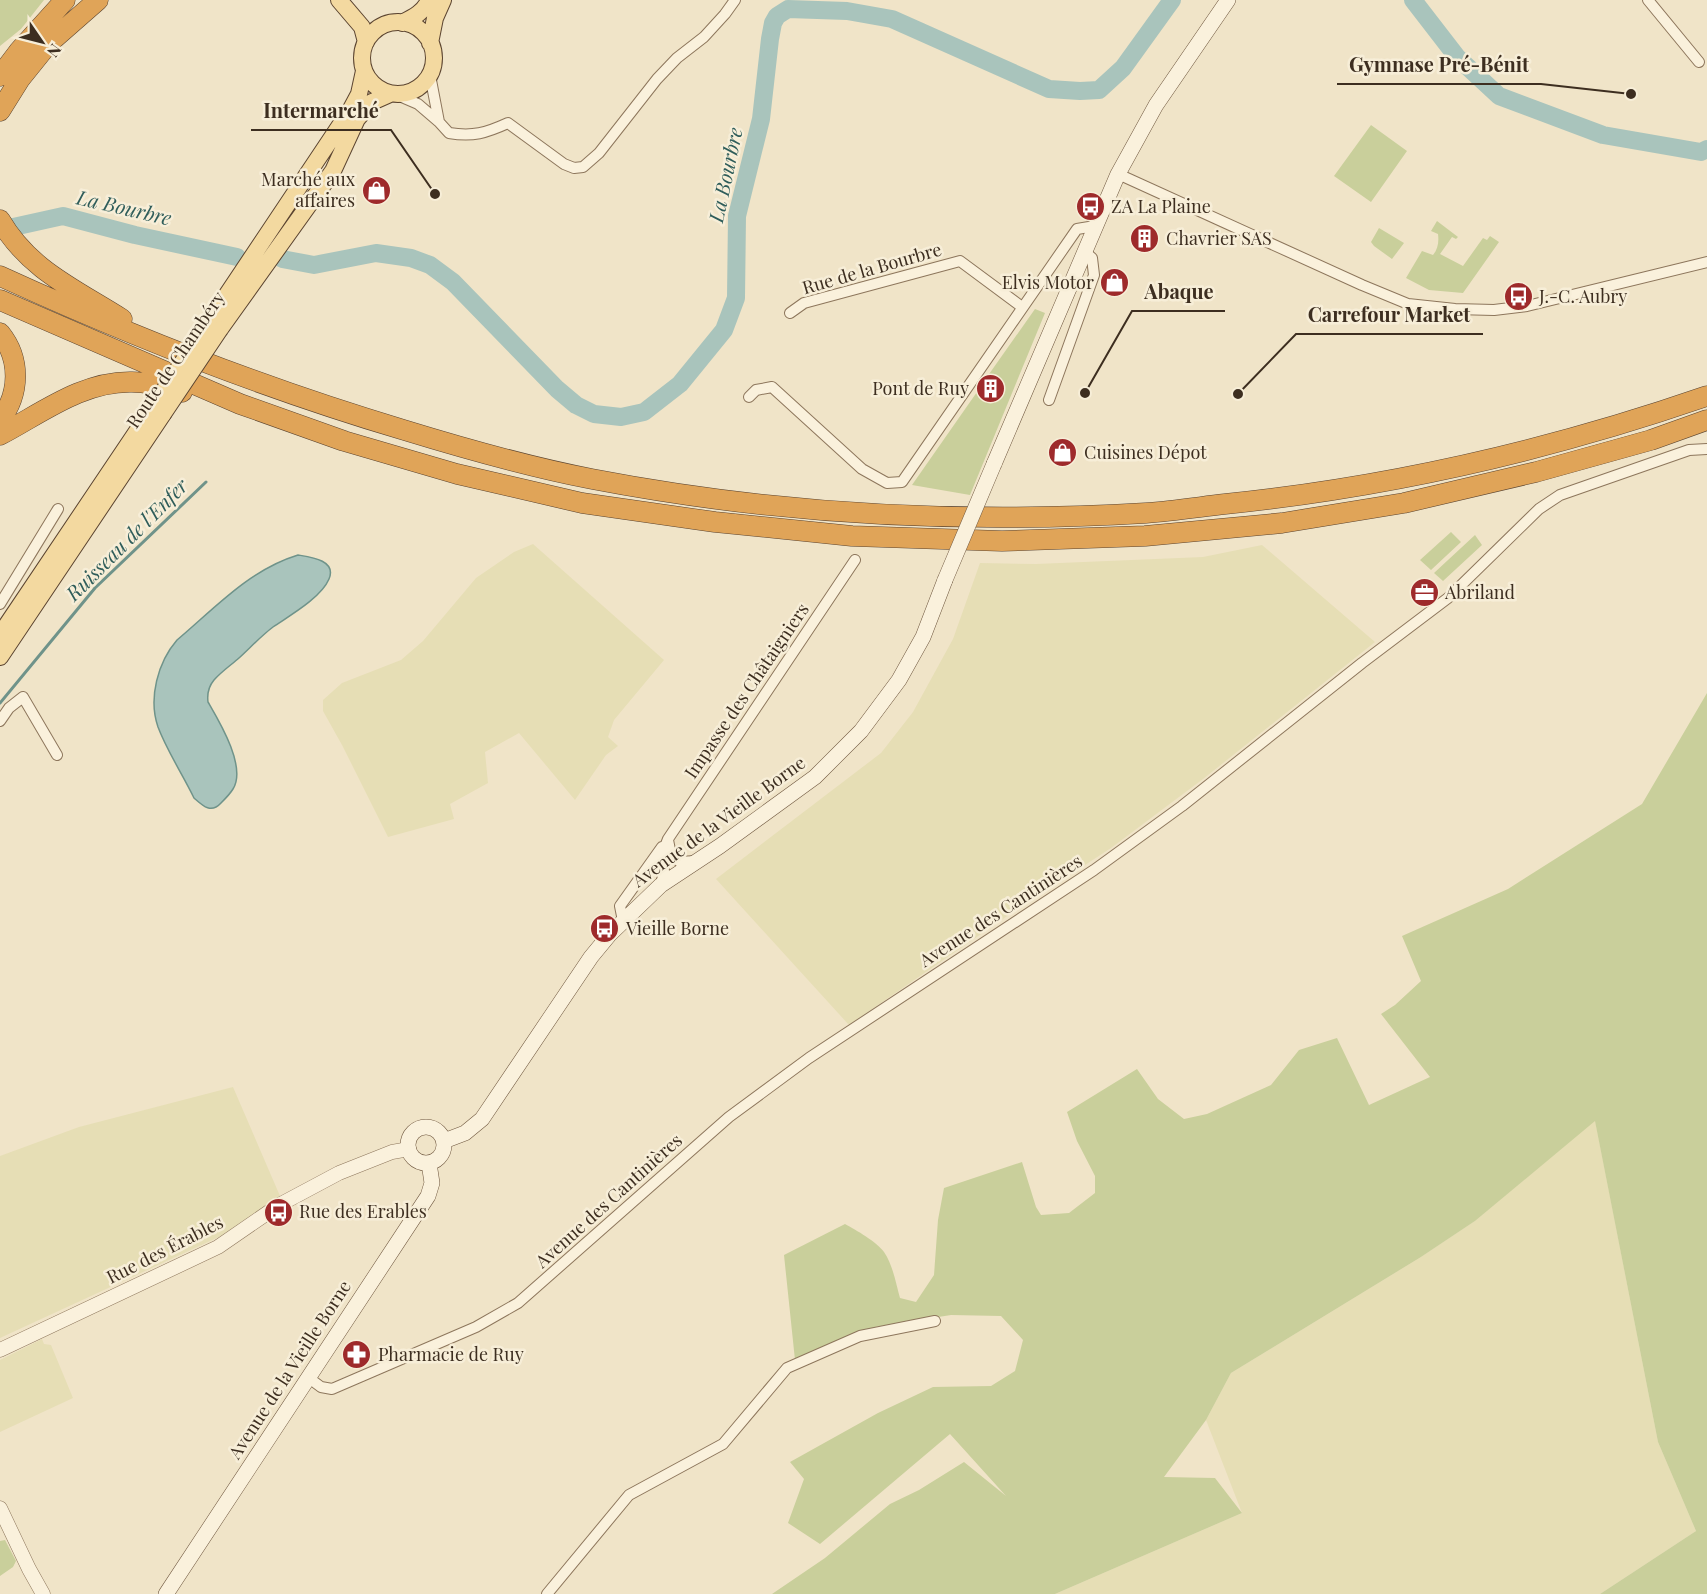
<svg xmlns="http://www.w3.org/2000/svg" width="1707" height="1594" font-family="'Playfair Display',serif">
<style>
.farmland{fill:#e6deb5}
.green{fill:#c9cf9b}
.water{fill:#a9c4bc;stroke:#6f938a;stroke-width:1.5}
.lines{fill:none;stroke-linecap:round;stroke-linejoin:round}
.stream{stroke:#6f938a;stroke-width:3}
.river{stroke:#a9c4bc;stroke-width:18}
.minor-casing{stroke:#8d765c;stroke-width:12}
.tertiary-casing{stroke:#8d765c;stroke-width:15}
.secondary-casing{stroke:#6f573f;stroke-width:16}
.primary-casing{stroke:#5b4430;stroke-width:18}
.motorway-casing{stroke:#5b4430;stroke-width:21}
.minor{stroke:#faf1dc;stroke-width:10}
.tertiary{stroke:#faf1dc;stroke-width:14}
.secondary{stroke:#faf1dc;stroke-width:15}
.primary{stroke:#f3d9a0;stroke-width:16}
.motorway{stroke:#e0a458;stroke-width:20}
.secondary-bridge-casing{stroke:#6f573f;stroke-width:16;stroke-linecap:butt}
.primary-bridge-casing{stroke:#5b4430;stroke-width:18;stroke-linecap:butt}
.secondary-bridge{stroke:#faf1dc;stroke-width:15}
.primary-bridge{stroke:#f3d9a0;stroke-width:16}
.labels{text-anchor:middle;stroke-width:5;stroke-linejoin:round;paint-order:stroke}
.poi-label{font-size:18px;fill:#3d2e20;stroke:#f7eed8;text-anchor:start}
.street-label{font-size:18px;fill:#3d2e20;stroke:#f7eed8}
.water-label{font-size:20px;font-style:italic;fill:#2f5d5a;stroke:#f7eed8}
.leader{fill:none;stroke:#3d2e20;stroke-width:2}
.callout-dot{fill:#3d2e20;stroke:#f7eed8;stroke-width:2}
.callout-label{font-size:20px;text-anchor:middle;font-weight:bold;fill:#3d2e20;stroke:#f7eed8;stroke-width:5;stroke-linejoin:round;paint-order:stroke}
</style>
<rect width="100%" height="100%" fill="#f0e4c8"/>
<path class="farmland" d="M533,544L664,660L614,720L608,737L618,746L606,755L575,800L519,733L485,752L488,783L450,804L454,819L388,837L342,745L323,711V700L342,683L401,660L423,641L476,578L514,552Z
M1262,545L1375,642L1203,779L1111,848L1013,912L849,1025L716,879L881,753L913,712L953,639L980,563L1036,564L1203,557Z
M233,1087L280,1196L221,1236L0,1338V1156L79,1127Z
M1595,1120L1658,1442L1696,1531L1600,1594H1055L1242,1513L1206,1420L1231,1373L1421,1257L1475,1221Z
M42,1339L44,1344L51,1345L73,1398L0,1432V1360Z"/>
<path class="green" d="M0,0H44L21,29L0,46Z
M1371,125L1407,151L1371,202L1334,176Z
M1437,221L1458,237L1456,239L1452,237L1440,254L1463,266L1483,238L1487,240L1490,236L1499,242L1463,293L1429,290L1406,278L1422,251L1433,255C1438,249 1439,242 1438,234L1431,231Z
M1379,228L1404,243L1392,259L1374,246L1371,242Z
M1035,309L1045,313L970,495L912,485L977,392L992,393L996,385L987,377Z
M1451,532L1461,542L1431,570L1420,560Z
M1475,535L1482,545L1443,581L1434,573Z
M1707,693V1594H1600L1696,1531L1658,1442L1595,1121L1475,1221L1421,1257L1231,1373L1206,1420L1164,1477L1215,1478L1242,1513L1055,1594H772L825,1558L890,1504L919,1490L964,1462L1006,1496L950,1434L820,1544L788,1523L804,1479L790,1462L878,1413L933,1387L991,1386L1015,1371L1023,1340L1001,1316L951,1315L875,1327L795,1360L784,1255L845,1224C856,1230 877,1242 884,1252C893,1265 896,1284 900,1298L916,1302L934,1275L938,1220L944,1188L1022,1162L1036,1207L1041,1215L1069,1213L1095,1193V1176L1077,1141L1067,1112L1137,1069L1158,1099L1184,1119L1207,1114L1271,1085L1299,1050L1337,1038L1369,1105L1430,1077L1381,1014L1395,1005L1421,981L1402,936L1508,889L1642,804Z
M5,1540L16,1561L13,1567L0,1576V1541Z"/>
<path class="water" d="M298,555C310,557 337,560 329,579C321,598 289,616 273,627C261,636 250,648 239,658C231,665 221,672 214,680C209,686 207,694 208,702C219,721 247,767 233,789C230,794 225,799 221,803C211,814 203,806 194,798C183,775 167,751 158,727C148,698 158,662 177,640C215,608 249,570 298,555Z"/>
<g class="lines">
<path class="stream" d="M0,703L95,588L206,482"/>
<path class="river" d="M1413,0L1457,57L1499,96L1603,135L1701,152L1707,149
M0,230L63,216L135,235L237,257
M282,259L314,265L376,253L411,258L430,265L453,282L557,389L576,405L594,414L621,417L644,412L680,384L724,330L736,298L737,216L761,119L770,39L773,23L777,16L788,9L847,11L892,19L1049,89L1080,91L1099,90L1123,68L1172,0"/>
<defs>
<path id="minor" d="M1648,0L1699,62
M397,95L418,104L439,122L430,75
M439,122L449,133C473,137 486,133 508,123L564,164L574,168L583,167L599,153L657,79L677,58L704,37L725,14L735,0
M1118,174L1362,285L1408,304L1455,309L1494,310L1527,306L1707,262
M790,313L804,303L960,261L1022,307
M749,397L756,390L772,387L862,469L887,483L902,482L1077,229L1095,226
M1049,400L1094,275L1092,258L1084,251
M0,604L58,509
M0,721L9,708L23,697L57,755
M668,840L671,855L680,862L695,861
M661,885L664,871L661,857L668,839L855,560
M623,921L620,906L662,847
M309,1378L321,1387L332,1389L476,1327L518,1303L729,1117L809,1058L1094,870L1182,806L1362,663L1448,598L1539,509L1560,495L1689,450L1707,449
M547,1594L629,1495L723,1444L787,1368L860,1336L935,1321"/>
<path id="tertiary" d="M0,1350L218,1247L279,1205L339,1173L392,1152L409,1149
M0,1508L29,1569L43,1594"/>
<path id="secondary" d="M994,464L1118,174L1156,105L1228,0
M408 1145a18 18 0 1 1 36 0a18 18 0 1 1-36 0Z
M444,1141L465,1133L482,1119L591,957L610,934L661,885L720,846L815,777L861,731L899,680L923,637L945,580
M166,1594L428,1196L432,1183L429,1163"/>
<path id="primary" d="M339,0L362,27L366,42
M362 58a36 36 0 1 1 72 0a36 36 0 1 1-72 0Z
M402,23C414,17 424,12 429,0
M430,43L435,18L443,0
M208,323L351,109L359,94L364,71
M220,329L333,171L357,119L372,102L390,94
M0,635L152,409
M0,657L163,414"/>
<path id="motorway" d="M0,76L19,51L65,0
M0,111L20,79L49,43L98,0
M0,220C29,270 75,289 122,319
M0,276C131,336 266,389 404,430C466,449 529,467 592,479C774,514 962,524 1146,513C1173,511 1199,507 1225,504C1390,487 1551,450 1707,396
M0,300L240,404L344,441L457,474L582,503L715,522L852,536L1002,541L1145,536L1282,523L1404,503L1536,472L1651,440L1707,420
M0,333C21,359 20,394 0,420
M0,435C42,413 82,381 132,382C149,382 166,387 182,392"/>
</defs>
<use href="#minor" class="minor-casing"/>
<use href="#tertiary" class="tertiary-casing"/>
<use href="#secondary" class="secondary-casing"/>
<use href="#primary" class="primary-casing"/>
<use href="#motorway" class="motorway-casing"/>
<use href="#minor" class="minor"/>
<use href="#tertiary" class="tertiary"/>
<use href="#secondary" class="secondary"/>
<use href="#primary" class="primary"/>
<use href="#motorway" class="motorway"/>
<defs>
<path id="secondary-bridge" d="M945,580L994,464"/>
<path id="primary-bridge" d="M152,409L208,323
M163,414L220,329"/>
</defs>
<use href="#secondary-bridge" class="secondary-bridge-casing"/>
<use href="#primary-bridge" class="primary-bridge-casing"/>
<use href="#secondary-bridge" class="secondary-bridge"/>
<use href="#primary-bridge" class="primary-bridge"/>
</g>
<defs>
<symbol id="shop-disc" viewBox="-11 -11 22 22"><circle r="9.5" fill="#9e2a2b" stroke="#f7eed8"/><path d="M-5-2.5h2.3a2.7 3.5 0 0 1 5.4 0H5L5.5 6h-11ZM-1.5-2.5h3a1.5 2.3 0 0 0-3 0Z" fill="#fff"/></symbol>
<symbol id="bus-disc" viewBox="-11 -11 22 22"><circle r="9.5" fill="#9e2a2b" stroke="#f7eed8"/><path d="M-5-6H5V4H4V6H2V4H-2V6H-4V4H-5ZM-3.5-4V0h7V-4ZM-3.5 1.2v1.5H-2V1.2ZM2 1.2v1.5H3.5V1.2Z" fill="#fff"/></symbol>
<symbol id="building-disc" viewBox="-11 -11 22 22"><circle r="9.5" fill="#9e2a2b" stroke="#f7eed8"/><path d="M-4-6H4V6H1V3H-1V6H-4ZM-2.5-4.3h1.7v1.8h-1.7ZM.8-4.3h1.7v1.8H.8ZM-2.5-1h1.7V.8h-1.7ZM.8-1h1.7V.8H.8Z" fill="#fff"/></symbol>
<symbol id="office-disc" viewBox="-11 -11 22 22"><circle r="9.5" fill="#9e2a2b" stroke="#f7eed8"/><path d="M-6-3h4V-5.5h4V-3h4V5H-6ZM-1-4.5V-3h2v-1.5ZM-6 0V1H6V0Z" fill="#fff"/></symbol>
<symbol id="pharmacy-disc" viewBox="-11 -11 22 22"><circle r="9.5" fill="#9e2a2b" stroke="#f7eed8"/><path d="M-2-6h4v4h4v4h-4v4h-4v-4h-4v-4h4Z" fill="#fff"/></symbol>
</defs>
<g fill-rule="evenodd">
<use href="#shop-disc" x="360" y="174" width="33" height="33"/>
<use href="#bus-disc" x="1074" y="190" width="33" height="33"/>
<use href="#building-disc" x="1128" y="222" width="33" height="33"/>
<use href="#shop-disc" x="1098" y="266" width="33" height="33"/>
<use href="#bus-disc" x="1502" y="280" width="33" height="33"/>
<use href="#building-disc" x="974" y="372" width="33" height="33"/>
<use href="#shop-disc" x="1046" y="436" width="33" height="33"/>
<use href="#office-disc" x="1408" y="576" width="33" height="33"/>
<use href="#bus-disc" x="588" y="912" width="33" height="33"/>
<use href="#bus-disc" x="262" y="1196" width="33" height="33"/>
<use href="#pharmacy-disc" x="340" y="1338" width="33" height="33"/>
</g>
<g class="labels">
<g class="poi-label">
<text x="355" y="186" text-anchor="end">Marché aux<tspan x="355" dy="21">affaires</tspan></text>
<text x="1111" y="213">ZA La Plaine</text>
<text x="1166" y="245">Chavrier SAS</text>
<text x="1094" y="289" text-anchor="end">Elvis Motor</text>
<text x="1539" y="303">J.-C. Aubry</text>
<text x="969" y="395" text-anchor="end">Pont de Ruy</text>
<text x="1084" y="459">Cuisines Dépot</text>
<text x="1445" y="599">Abriland</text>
<text x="626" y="935">Vieille Borne</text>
<text x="299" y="1218">Rue des Erables</text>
<text x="378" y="1361">Pharmacie de Ruy</text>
</g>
<g class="street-label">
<text transform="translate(872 269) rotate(-16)" y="6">Rue de la Bourbre</text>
<text transform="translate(176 360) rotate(-56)" y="6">Route de Chambéry</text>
<text transform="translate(747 691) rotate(-56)" y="6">Impasse des Châtaigniers</text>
<text transform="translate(719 822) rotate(-36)" y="6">Avenue de la Vieille Borne</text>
<text transform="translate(1001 911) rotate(-33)" y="6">Avenue des Cantinières</text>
<text transform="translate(609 1201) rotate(-42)" y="6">Avenue des Cantinières</text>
<text transform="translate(165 1250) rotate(-27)" y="6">Rue des Érables</text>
<text transform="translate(290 1370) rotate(-57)" y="6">Avenue de la Vieille Borne</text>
</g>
<g class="water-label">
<text transform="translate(726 175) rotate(-78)" y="7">La Bourbre</text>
<text transform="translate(124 208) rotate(13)" y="7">La Bourbre</text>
<text transform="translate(127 540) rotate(-45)" y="7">Ruisseau de l'Enfer</text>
</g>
</g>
<path class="leader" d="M1631 94L1541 84H1337M435 194L391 130H251M1085 393L1132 311H1225M1238 394L1296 334H1483"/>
<g class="callout-dot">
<circle cx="1631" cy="94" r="6"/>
<circle cx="435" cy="194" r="6"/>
<circle cx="1085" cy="393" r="6"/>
<circle cx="1238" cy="394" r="6"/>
</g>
<g class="callout-label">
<text x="1439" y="72">Gymnase Pré-Bénit</text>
<text x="321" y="118">Intermarché</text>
<text x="1179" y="299">Abaque</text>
<text x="1389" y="322">Carrefour Market</text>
</g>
<g transform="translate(42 42) rotate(125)" stroke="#f7eed8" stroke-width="4.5" paint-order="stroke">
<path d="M0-4.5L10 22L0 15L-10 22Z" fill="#3d2e20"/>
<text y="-9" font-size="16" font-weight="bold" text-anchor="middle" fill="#3d2e20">N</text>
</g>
</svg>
